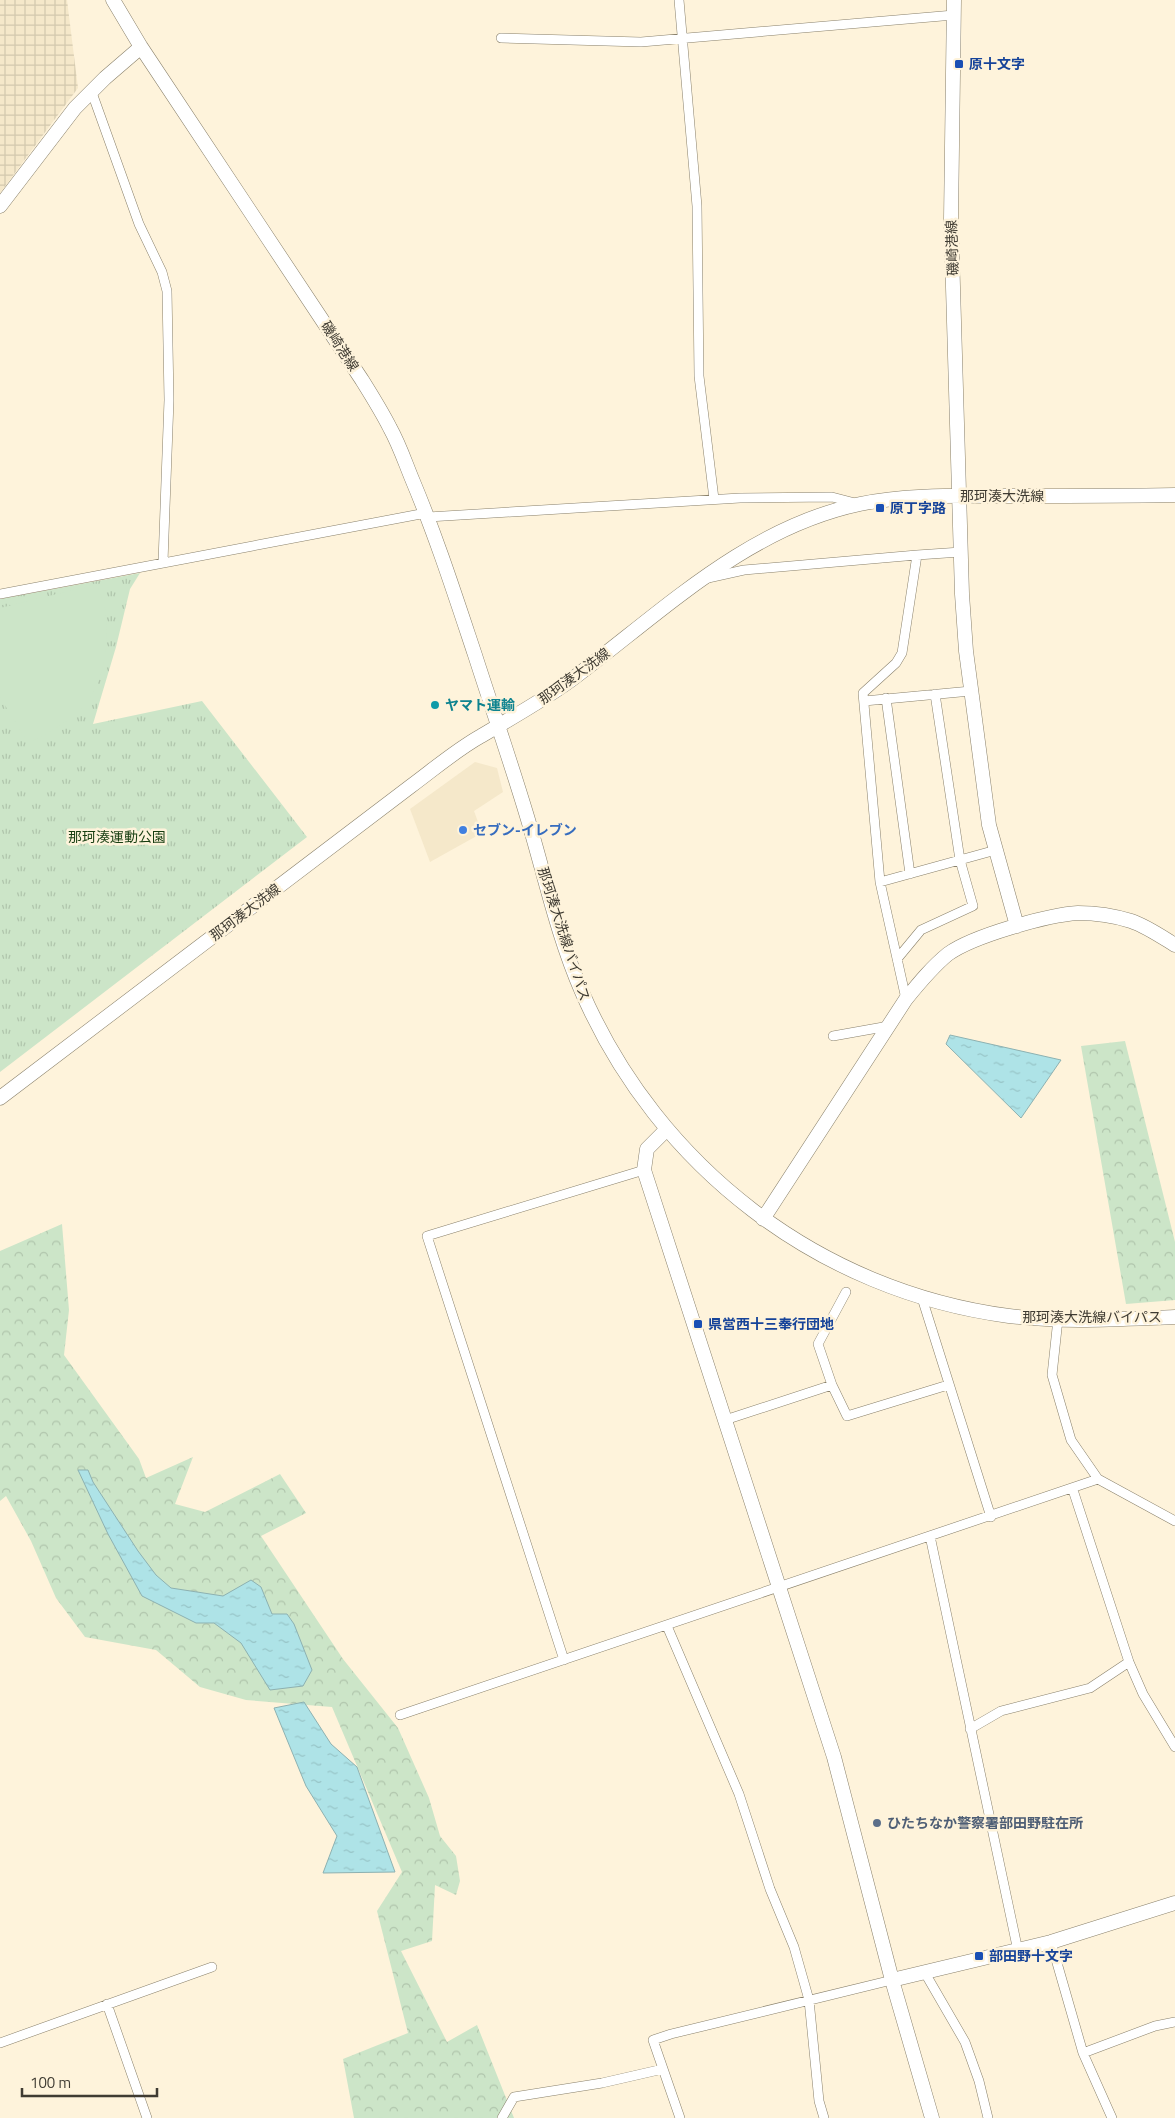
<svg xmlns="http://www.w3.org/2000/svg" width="1175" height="2118" font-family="'Titillium Web','Noto Sans JP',sans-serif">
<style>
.built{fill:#f5e8ca}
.industrial{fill:url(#industrial-grid)}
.grass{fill:url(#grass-tufts)}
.forest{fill:url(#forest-crowns)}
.garden{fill:#cce5c8}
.water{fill:url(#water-ripples);stroke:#8db1b1}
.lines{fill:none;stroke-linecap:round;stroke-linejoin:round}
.street-casing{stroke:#89806b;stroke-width:10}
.secondary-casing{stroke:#89806b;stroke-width:15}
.street{stroke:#fff;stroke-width:9}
.secondary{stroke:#fff;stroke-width:14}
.transit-dot{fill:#1a4fb4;stroke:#fef3db;stroke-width:2}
.culture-dot{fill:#0f9aa8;stroke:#fef3db;stroke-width:2}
.shop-dot{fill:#3f7fe0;stroke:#fef3db;stroke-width:2}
.service-dot{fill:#5c6f8a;stroke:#fef3db;stroke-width:2}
.labels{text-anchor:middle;stroke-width:5;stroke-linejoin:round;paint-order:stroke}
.transit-label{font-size:14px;font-weight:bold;fill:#164399;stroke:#fef3db;text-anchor:start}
.street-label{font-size:14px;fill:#3f3b32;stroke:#fef3db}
.culture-label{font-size:14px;font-weight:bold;fill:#0d838f;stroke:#fef3db;text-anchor:start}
.shop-label{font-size:14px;font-weight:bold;fill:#366cbe;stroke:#fef3db;text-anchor:start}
.park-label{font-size:14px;fill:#173e11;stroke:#fef3db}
.service-label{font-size:14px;font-weight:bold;fill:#4e5e75;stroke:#fef3db;text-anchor:start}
</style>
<defs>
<pattern id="industrial-grid" width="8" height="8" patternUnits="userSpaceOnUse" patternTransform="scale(1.25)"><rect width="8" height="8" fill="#f5e8ca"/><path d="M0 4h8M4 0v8" fill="none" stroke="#d3c8ae"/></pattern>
<pattern id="grass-tufts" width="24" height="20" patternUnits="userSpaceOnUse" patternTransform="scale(1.25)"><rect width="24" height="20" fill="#cce5c8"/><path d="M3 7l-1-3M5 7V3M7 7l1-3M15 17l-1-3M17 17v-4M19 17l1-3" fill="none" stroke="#b0c5ac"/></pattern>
<pattern id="forest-crowns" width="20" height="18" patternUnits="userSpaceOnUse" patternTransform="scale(1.25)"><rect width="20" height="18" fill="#cce5c8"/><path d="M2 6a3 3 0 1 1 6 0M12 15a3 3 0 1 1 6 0" fill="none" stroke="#b0c5ac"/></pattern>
<pattern id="water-ripples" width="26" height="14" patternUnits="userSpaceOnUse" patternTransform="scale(1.25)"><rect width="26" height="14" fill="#aee3e7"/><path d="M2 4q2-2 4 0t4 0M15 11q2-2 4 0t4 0" fill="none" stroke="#97c4c7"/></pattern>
</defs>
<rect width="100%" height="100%" fill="#fef3db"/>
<path class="built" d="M475,762L497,768L503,792L474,811L482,833L430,862L410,809Z"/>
<path class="industrial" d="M0,0H67L78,88L0,193Z"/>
<path class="grass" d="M140,573L130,589L116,647L93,724L202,701L307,837L0,1072V599Z"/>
<path class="forest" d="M1125,1041L1175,1242V1300L1126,1304L1081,1046Z
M62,1224L69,1310L64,1355L139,1459L146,1478L193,1457L175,1504L205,1512L280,1474L306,1513L261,1536L343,1659L398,1728L429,1798L440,1836L456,1856L460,1881L456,1895L435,1885L432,1941L401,1951L447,2042L477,2025L514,2118H354L343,2059L408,2033L377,1911L402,1872L332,1707L246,1700L200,1687L156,1650L85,1637L56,1598L31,1541L6,1496L0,1501V1251Z"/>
<path class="garden" d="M97,584C99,592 104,601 105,609C111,643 104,689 77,713C63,725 44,735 28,743L0,697V608Z"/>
<path class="water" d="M950,1035L1061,1060L1021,1118L946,1044Z
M78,1470H88L93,1482L138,1551L156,1575L171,1588L223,1596L251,1580L261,1587L272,1614H287L294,1624L312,1670L303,1686L270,1690L241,1643L214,1623H196L142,1596L108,1534Z
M304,1702L331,1744L357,1767L395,1872L323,1873L337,1836L306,1786L274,1708Z"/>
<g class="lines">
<defs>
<path id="street" d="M679,0L697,206L699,376L714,499
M501,38L641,42L954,15
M91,90L139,224L162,272L167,291L169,400L163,562
M428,517L740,498L832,497L859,504
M708,578L744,570L917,555
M0,594L426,513
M886,698L910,874
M864,701L971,691
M880,882L996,850
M897,959L921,930L973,906L960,860L935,694
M906,999L880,882L863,693L896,663L902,653L917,555L961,552
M833,1036L889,1026
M922,1298L991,1517
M1058,1319L1052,1375L1071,1440L1098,1479
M832,1385L818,1344L846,1292
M725,1420L832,1385L847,1416L948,1385
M1073,1490L1129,1662L1143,1694L1175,1747
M930,1536L1018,1951
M667,1626L739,1794L770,1889L794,1947L809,2000L819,2101L824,2118
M564,1660L427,1236L644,1170
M400,1715L1098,1479L1175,1521
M970,1729L1001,1711L1090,1688L1129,1662
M1051,1942L1083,2053L1112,2118
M925,1973L965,2042L979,2081L988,2118
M107,2004L147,2118
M0,2043L212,1967
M1083,2053L1155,2026L1175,2022
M502,2118L514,2097L602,2083L663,2069
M680,2118L653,2040L671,2034L892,1980"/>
<path id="secondary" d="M113,0L141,47L362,380C372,396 382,412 390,428C399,444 405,462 412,479C436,536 455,595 475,655C492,708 510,760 526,813C544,872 557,935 582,992C658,1167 819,1291 1009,1316C1064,1323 1120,1319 1175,1317
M954,0L951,219L962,594L966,651L989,825L1017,926
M0,206L75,108L105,78L141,47
M0,1098L411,786C434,769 456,750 481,736C511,718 542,701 571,680C661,613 746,528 860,504C908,494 959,496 1009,496C1064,496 1120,496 1175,495
M666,1130L647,1149L644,1170L834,1757L892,1980L932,2118
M763,1219L906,999C919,983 932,967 948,954C973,936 1047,915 1078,913C1096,913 1115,916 1131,921C1146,926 1162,937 1175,945
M892,1980L1051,1942L1175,1903"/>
</defs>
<use href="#street" class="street-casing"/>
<use href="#secondary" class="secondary-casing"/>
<use href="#street" class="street"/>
<use href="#secondary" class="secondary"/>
</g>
<g class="transit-dot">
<rect x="954" y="59" width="10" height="10" rx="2.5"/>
<rect x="875" y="503" width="10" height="10" rx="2.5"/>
<rect x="693" y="1319" width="10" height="10" rx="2.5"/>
<rect x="974" y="1951" width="10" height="10" rx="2.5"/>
</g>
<circle class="culture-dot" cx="435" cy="705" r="5"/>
<circle class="shop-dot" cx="463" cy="830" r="5"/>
<circle class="service-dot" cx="877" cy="1823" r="5"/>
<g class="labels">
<g class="transit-label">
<text x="969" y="69">原十文字</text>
<text x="890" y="513">原丁字路</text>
<text x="708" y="1329">県営西十三奉行団地</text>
<text x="989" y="1961">部田野十文字</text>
</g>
<g class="street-label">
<text transform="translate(952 248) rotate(-92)" y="5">磯崎港線</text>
<text transform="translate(340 346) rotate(57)" y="5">磯崎港線</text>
<text x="1002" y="501">那珂湊大洗線</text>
<text transform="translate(574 676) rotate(-36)" y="5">那珂湊大洗線</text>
<text transform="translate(245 912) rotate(-37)" y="5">那珂湊大洗線</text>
<text transform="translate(564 934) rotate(72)" y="5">那珂湊大洗線バイパス</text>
<text x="1092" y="1322">那珂湊大洗線バイパス</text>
</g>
<g class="culture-label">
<text x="445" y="710">ヤマト運輸</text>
</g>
<g class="shop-label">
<text x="473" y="835">セブン-イレブン</text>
</g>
<g class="park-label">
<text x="117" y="842">那珂湊運動公園</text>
</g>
<g class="service-label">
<text x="887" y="1828">ひたちなか警察署部田野駐在所</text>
</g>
</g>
<path d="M22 2088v8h135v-8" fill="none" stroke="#3f3b32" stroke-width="2.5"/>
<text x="30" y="2088" font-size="15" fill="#3f3b32" stroke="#fef3db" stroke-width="4" paint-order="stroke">100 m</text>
</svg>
